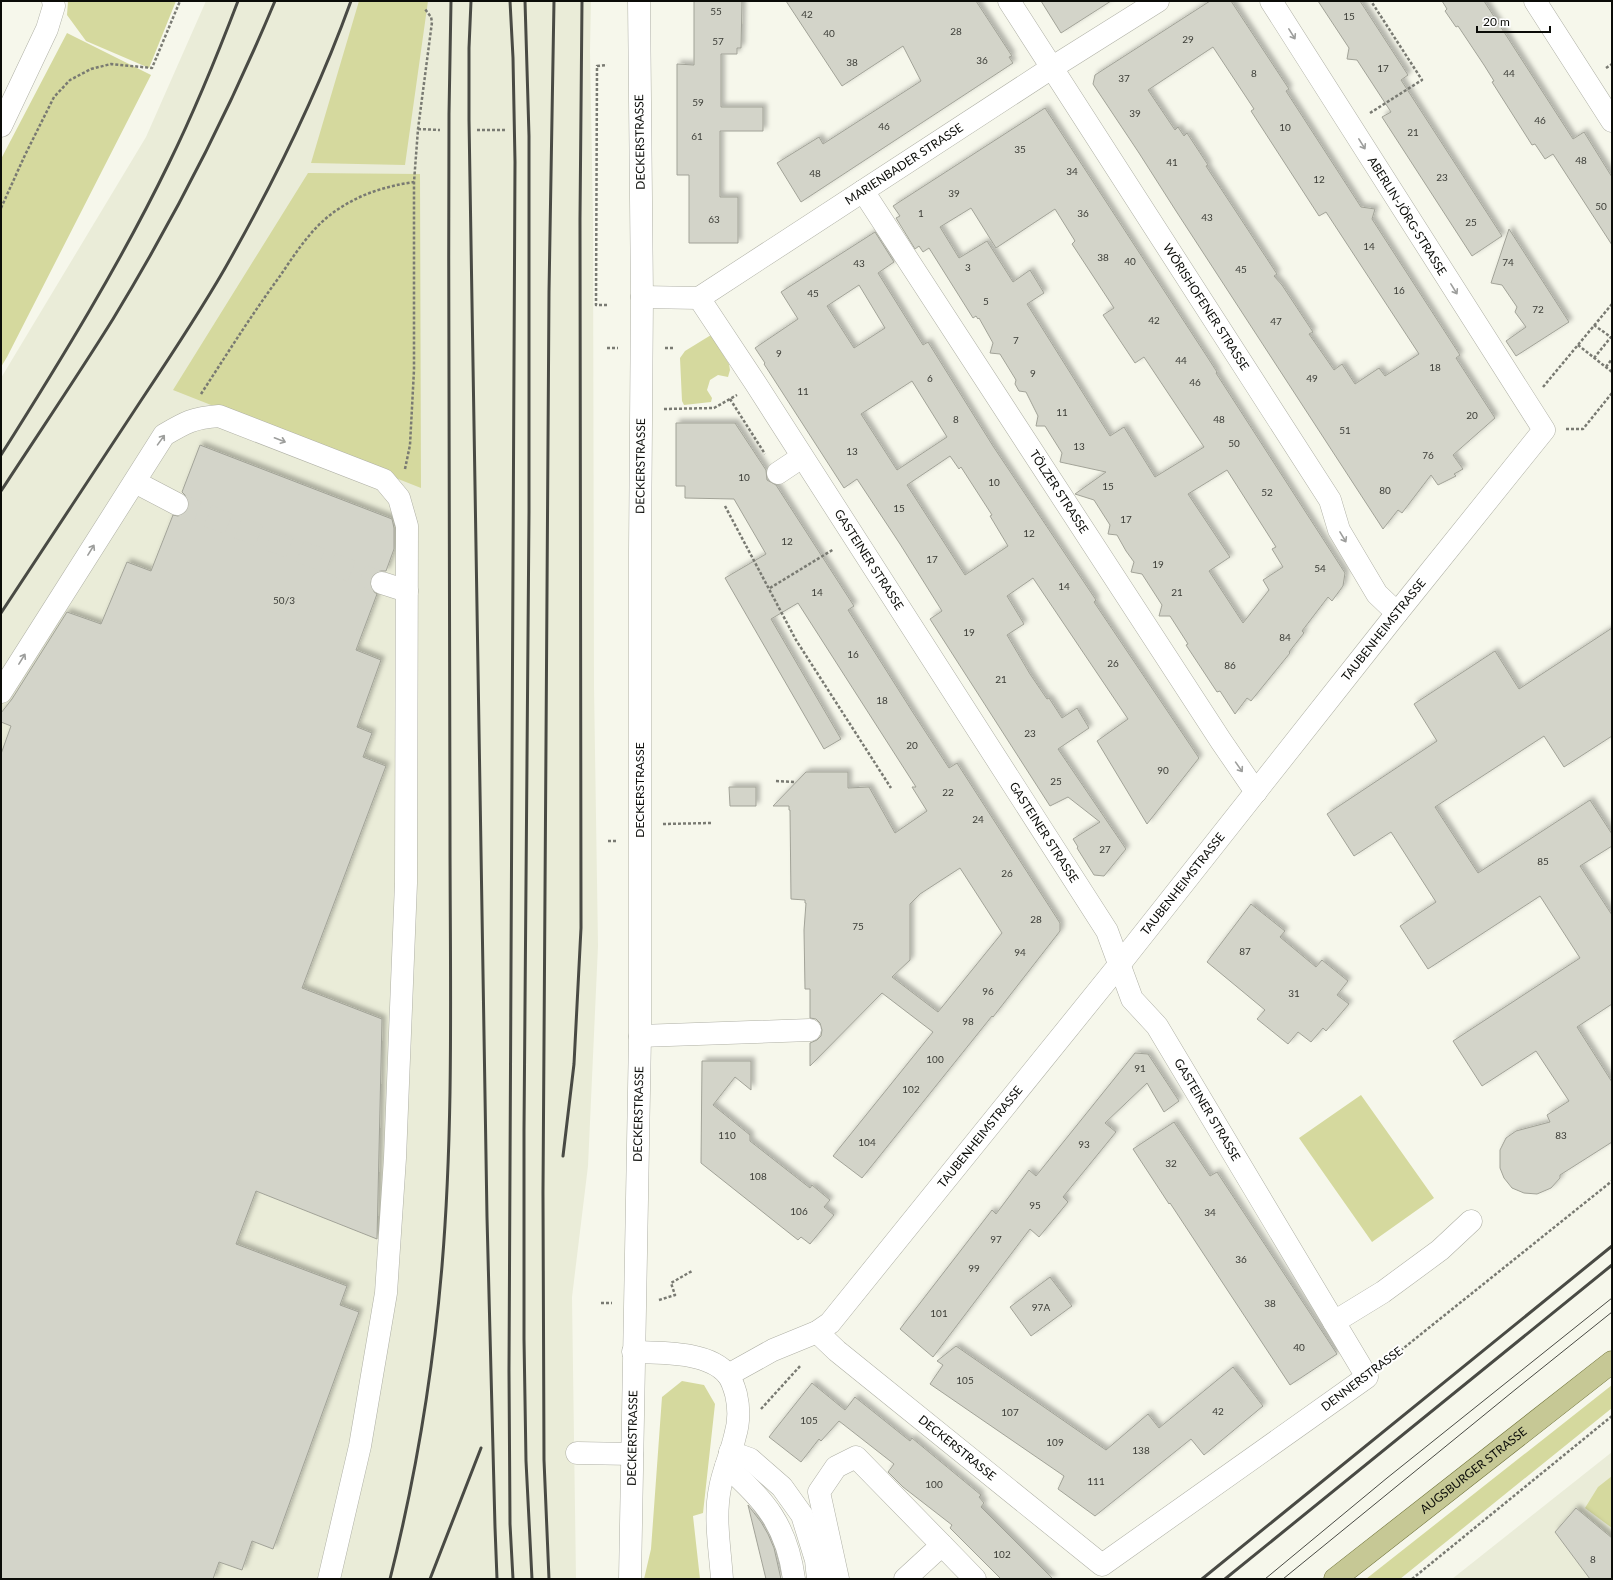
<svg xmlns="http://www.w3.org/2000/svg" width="1613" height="1580" font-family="Lato,sans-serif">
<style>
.built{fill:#eaecd8}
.green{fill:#d5d99e}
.building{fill:#d3d4c9;stroke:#a2a398;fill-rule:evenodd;filter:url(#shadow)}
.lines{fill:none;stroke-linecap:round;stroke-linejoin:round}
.minor-tunnel{stroke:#d3d4c9;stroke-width:22;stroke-dasharray:22 11;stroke-linecap:butt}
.minor-casing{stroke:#afb0a5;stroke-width:23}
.major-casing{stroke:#6c6f36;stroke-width:23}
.path{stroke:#797a72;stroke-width:2.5;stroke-dasharray:3 2;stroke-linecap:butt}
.minor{stroke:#fff;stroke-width:22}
.major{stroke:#c6c895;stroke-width:22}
.tram{stroke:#494a44;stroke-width:1}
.rail{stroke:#494a44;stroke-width:3}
.oneway{stroke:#9d9e9c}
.labels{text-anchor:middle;stroke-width:4;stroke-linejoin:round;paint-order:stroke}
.number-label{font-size:10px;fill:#3d3e38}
.street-label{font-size:12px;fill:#0b0c08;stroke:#fff}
</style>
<defs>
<filter id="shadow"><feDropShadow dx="3.5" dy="-3.5" stdDeviation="2" flood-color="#0004"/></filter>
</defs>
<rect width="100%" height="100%" fill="#f6f7eb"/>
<path class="built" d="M206,1H591L590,51L593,219L594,687L598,946L588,1166L572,1297L576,1579H1V378L146,137Z
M1612,1452V1579H1452Z"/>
<path class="green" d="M68,1H176L149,68L86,41L67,15Z
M359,1H428L405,165L311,163Z
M67,33L151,75L7,357L1,367V159Z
M308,173L420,174L421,488L173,390Z
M711,335L729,364L730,370L728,377L718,375L710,380L707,390L712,398L711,402L684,405L682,401L680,358L685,351Z
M1361,1095L1434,1198L1372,1242L1299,1138Z
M682,1381L704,1385L715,1404L703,1513L693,1516L700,1579H644L651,1549L662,1397Z
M1612,1385V1408L1400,1579H1366Z
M1612,1476V1528L1585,1508L1598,1487Z"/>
<path class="building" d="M694,1H742L741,48H737V54H721V107H763V131H720V197H738V243H689V175H677V64L694,65Z
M786,1H976L1012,56L1009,57L1013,63L801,202L777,163L819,137L823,144L921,81L903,46L842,86Z
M1041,1H1111L1061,33Z
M1210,1H1231L1289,89L1286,91L1361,207L1375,209L1372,219L1460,355L1456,358L1495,418L1453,455L1463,469L1454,474L1456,476L1438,485L1431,475L1402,513L1398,510L1383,529L1176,211L1139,153L1093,84L1095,75ZM1213,47L1254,109L1251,111L1319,216L1326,212L1419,354L1385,376L1379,368L1355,384L1342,364L1334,370L1309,334L1313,332L1282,285L1274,276L1277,274L1233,207L1206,166L1208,165L1187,133L1184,136L1178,127L1175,130L1148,90Z
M1318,1H1360L1408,75L1401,80L1502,236L1472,256L1382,117L1391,112L1357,60L1347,59L1349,48Z
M1442,1H1484L1573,139L1584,132L1612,177V245L1553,154L1545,159L1535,144L1532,145L1492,82L1494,81L1484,65L1458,26L1456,27L1445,11L1447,9Z
M1045,108L1208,358L1217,372L1216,373L1345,573L1343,586L1332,601L1328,597L1302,631L1304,633L1289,652L1290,653L1251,701L1247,698L1235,714L1220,691L1217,692L1186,645L1188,644L1170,616H1159L1162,605L1142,574L1131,572L1134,562L1126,551L1117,535L1108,534L1110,525L1094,500L1075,494L1106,472L1060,462L1062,453L1045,426H1036L1038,416L1026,392L1019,391L1015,384L1016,380L1000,354L990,353L993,343L979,318L978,319L976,316L973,318L929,248L923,252L919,246L915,249L896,218L900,216L893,206ZM971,208L996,248L1055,209L1075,241L1072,244L1114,308L1103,315L1135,363L1144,357L1204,447L1155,477L1124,427L1110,436L1027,304L1044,293L1030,270L1013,282L987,241L959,258L940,227ZM1227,470L1276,547L1272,549L1283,567L1263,580L1269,590L1243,623L1209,571L1230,557L1188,494Z
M1509,229L1569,322L1516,356L1506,341L1526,327L1515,312L1517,307L1502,285L1491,283Z
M875,232L894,262L878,273L923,345L928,342L993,446L1096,600L1094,602L1199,758L1147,824L1097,741L1128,719L1033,578L1007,596L1024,624L1007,635L1030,674L1047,699L1049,698L1062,718L1077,708L1089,728L1058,749L1126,849L1104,876L1094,875L1077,848L1078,847L1073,839L1100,822L1068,797L1050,806L930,619L942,611L900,544L857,479L844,488L764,364L765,363L755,348L798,319L781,292ZM859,285L885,328L854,348L827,306ZM912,381L947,437L897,470L861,414ZM950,456L959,469L961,467L992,515L990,516L1008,546L965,575L907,485Z
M676,423H735L766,470L767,480L776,485L854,606L848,610L912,711L949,768L957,763L1060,923V931L993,1017L992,1016L862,1178L833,1156L933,1032L882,993L810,1066V1043L817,1040L821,1036L822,1030L820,1023L816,1019L810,1018V989H805L804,930L806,903H805V900L791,899L790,810H789V806H773L806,772H848V788L869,787L895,833L927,811L912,787H916L798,603L771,619L841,739L824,749L725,578L766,554L734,499L685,498V486H676ZM960,868L1002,933L938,1012L892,977L910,960V904L920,894Z
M200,445L392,519L394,528V549L386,571H379L374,574L370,579V586L373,591L377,594L356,650L381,660L357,727L372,733L363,757L386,766L302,988L382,1019L377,1239L256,1191L236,1244L347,1286L340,1305L359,1312L273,1549L252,1541L242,1570L219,1562L213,1579H1V754L11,726L1,722V713L12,699L67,612L101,624L127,562L151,571L173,515L178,516L183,515L188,509L189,503L188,498L182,492Z
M1612,628V736L1564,767L1544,736L1435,807L1478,873L1590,800L1612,834V846L1580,866L1612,915V1004L1577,1027L1612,1082V1142L1560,1175V1178L1551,1188L1537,1194L1524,1193L1512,1188L1504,1178L1500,1168V1150L1506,1138L1516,1131L1550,1122L1547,1115L1569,1101L1536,1051L1482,1086L1453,1041L1580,958L1540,896L1428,969L1400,926L1436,902L1391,832L1354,856L1327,814L1437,741L1414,704L1495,651L1519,689Z
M729,787H756V806H730Z
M1251,904L1285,931L1280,937L1316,967L1322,960L1348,981L1337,995L1349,1004L1326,1031L1323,1028L1311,1042L1298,1032L1288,1044L1257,1019L1265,1010L1207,962Z
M1135,1053L1148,1054L1179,1101L1164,1112L1147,1083L1105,1123L1116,1132L1063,1197L1068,1202L1039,1237L1030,1229L933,1357L900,1329L992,1210L996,1214L1029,1170L1036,1176Z
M702,1061H751V1090L735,1077L713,1105L750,1135V1141L810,1188L812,1185L830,1200L824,1207L834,1215L810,1244L801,1237L798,1240L701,1163Z
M1174,1122L1210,1176L1217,1172L1337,1354L1290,1385L1170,1203L1169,1204L1133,1149Z
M1050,1277L1072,1306L1031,1336L1010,1307Z
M956,1346L1106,1450L1148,1414L1159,1428L1233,1367L1263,1406L1204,1455L1191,1439L1095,1516L1058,1489L1064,1476L930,1384L943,1365L937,1361Z
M812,1383L845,1410L855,1397L910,1441L912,1438L981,1495L979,1497L984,1503L981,1507L1053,1579H1001L950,1528L952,1525L903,1487L888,1472L894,1464L839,1421L821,1441L819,1439L801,1462L769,1437Z
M748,1505L761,1522L768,1534L774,1548L781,1579H766Z
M1576,1508L1612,1538V1579H1590L1555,1532Z"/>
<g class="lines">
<path class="minor-tunnel" d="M177,504L382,583"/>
<defs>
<g id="minor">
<path id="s1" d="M1009,1L1330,500L1339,530L1377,594L1397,613"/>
<path d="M1535,1L1612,121"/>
<path d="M1,126L47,29L54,6L53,1"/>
<path id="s2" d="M863,191L1221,741L1256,792"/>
<path id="s3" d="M642,297L699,298L1053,67L1158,1"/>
<path id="s4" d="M699,298L756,384L1107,931L1132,999L1157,1026L1367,1377L1102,1565L837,1351L817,1332"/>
<path d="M778,473L802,457"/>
<path d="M135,482L177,504"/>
<path d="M382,583L407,591"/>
<path d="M1,692L164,435C186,422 193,418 219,416L384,480L399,498L407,526L406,883L395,1158L386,1293L360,1446L329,1579"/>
<path d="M640,1036L810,1030"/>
<path d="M1334,1322L1383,1292L1440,1250L1471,1221"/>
<path d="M633,1352C661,1353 709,1351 728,1375C732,1380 734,1387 736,1394C739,1407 739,1423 735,1436C731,1454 723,1471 720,1488C714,1518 720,1549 722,1579"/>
<path id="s5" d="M728,1375L773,1350L817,1332L830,1323L1119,965L1397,613L1544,430L1271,1"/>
<path d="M730,1452L750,1459L782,1487L802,1515L816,1560L818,1579"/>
<path d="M577,1453L632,1454"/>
<path d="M726,1466C765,1500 787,1526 794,1579"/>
<path id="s6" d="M630,1579L640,1036V551L642,297L639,1"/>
<path d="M838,1579L819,1492L836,1467L856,1457L942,1545"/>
<path d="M905,1579L942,1545L975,1579"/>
</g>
<g id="major">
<path id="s7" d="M1335,1579L1612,1362"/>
</g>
</defs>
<use href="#minor" class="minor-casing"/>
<use href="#major" class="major-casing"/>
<path class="path" d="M1606,68L1612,64
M1370,113L1422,80L1371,1
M418,129L440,130
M477,130H506
M1,208L25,155L54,97L70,80L91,69L111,64L152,68L180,1
M607,305H596L597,66L607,65
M1594,325L1612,338
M1578,345L1612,372
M607,348H618
M665,348H673
M1594,358L1611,337
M1606,367L1612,359
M1543,387L1612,304
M201,394C227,354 252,314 280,276C297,251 314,224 340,208C363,193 387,186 414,182L418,129L432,22L431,17L425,9
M730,399L765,454
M664,409L714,408L737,395
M1566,429H1583L1612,393
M405,469L410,445L414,370V182
M725,506L796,640L891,788
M770,588L834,549
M776,781L796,782
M663,824L711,823
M608,841H618
M659,1300L675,1295L671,1283L692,1271
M601,1303H612
M1385,1363L1612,1181
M761,1409L801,1365
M1412,1579L1612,1416"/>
<use href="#minor" class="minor"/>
<use href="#major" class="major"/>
<path class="tram" d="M1265,1579L1387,1478L1612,1298
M1283,1579L1516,1389L1612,1312"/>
<path class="rail" d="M471,1L469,48V120L487,1217L495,1527L497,1579
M510,1L513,58L515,162L509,1371L510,1524L513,1579
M525,1L529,136V512L524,1131V1339L526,1461L532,1579
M1,455C61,360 120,264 169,163C195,110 217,56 238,1
M1,491C38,434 77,377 113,319C175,217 229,111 275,1
M1,613C48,541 95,471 142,399C170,357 198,315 224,270C273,184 317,95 351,1
M563,1156L574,1064L581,928L580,219L582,1
M390,1579C416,1476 433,1372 442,1266C454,1122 450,976 450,831C450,592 448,353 449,114L451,1
M430,1579L481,1448
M549,1579L544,1460L543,1193L549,292L554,1
M1202,1579L1612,1246
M1225,1579L1612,1265"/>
</g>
<defs><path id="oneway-shaft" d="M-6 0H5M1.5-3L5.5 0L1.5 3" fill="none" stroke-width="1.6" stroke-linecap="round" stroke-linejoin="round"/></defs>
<g class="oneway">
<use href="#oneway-shaft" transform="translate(1292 34) rotate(58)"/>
<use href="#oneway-shaft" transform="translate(1362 144) rotate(58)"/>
<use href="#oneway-shaft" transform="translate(1454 289) rotate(58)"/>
<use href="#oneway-shaft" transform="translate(161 440) rotate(-54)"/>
<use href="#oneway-shaft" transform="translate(280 440) rotate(21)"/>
<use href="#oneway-shaft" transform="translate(1343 537) rotate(59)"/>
<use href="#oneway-shaft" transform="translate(91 550) rotate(-58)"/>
<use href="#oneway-shaft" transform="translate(22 659) rotate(-58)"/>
<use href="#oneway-shaft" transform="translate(1239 767) rotate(55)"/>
</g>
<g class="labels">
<g class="number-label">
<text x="716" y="15">55</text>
<text x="807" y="18">42</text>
<text x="1349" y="20">15</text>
<text x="956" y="35">28</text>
<text x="829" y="37">40</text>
<text x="1188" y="43">29</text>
<text x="718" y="45">57</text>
<text x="982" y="64">36</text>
<text x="852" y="66">38</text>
<text x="1383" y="72">17</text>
<text x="1254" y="77">8</text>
<text x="1509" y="77">44</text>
<text x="1124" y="82">37</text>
<text x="698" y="106">59</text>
<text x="1135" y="117">39</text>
<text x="1540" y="124">46</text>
<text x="884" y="130">46</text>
<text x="1285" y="131">10</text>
<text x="1413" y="136">21</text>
<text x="697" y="140">61</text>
<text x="1020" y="153">35</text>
<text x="1581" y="164">48</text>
<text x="1172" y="166">41</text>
<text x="1072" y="175">34</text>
<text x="815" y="177">48</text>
<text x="1442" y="181">23</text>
<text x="1319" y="183">12</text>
<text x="954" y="197">39</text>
<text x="1601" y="210">50</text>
<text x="921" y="217">1</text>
<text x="1083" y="217">36</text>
<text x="1207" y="221">43</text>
<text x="714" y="223">63</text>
<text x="1471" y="226">25</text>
<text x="1369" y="250">14</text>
<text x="1103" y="261">38</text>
<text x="1130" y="265">40</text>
<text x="1508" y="266">74</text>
<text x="859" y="267">43</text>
<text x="968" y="271">3</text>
<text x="1241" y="273">45</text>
<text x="1399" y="294">16</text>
<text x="813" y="297">45</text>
<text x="986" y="305">5</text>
<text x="1538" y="313">72</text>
<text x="1154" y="324">42</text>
<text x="1276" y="325">47</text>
<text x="1016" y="344">7</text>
<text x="779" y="357">9</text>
<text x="1181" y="364">44</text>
<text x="1435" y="371">18</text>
<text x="1033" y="377">9</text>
<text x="930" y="382">6</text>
<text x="1312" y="382">49</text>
<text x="1195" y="386">46</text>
<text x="803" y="395">11</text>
<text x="1062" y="416">11</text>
<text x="1472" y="419">20</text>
<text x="956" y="423">8</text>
<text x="1219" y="423">48</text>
<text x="1345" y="434">51</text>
<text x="1234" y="447">50</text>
<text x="1079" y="450">13</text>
<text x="852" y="455">13</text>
<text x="1428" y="459">76</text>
<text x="744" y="481">10</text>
<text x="994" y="486">10</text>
<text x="1108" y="490">15</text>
<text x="1385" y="494">80</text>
<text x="1267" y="496">52</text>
<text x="899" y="512">15</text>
<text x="1126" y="523">17</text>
<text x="1029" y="537">12</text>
<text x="787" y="545">12</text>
<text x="932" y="563">17</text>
<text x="1158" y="568">19</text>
<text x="1320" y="572">54</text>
<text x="1064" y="590">14</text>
<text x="817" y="596">14</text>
<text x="1177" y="596">21</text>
<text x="284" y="604">50/3</text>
<text x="969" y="636">19</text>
<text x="1285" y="641">84</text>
<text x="853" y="658">16</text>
<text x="1113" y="667">26</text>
<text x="1230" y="669">86</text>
<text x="1001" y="683">21</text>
<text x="882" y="704">18</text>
<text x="1030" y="737">23</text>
<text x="912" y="749">20</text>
<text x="1163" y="774">90</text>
<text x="1056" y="785">25</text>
<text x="948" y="796">22</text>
<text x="978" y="823">24</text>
<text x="1105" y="853">27</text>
<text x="1543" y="865">85</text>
<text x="1007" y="877">26</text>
<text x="1036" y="923">28</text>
<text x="858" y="930">75</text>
<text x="1245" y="955">87</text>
<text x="1020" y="956">94</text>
<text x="988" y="995">96</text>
<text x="1294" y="997">31</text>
<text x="968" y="1025">98</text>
<text x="935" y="1063">100</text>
<text x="1140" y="1072">91</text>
<text x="911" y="1093">102</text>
<text x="727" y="1139">110</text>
<text x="1561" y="1139">83</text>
<text x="867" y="1146">104</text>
<text x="1084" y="1148">93</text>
<text x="1171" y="1167">32</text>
<text x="758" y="1180">108</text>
<text x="1035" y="1209">95</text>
<text x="799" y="1215">106</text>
<text x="1210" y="1216">34</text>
<text x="996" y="1243">97</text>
<text x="1241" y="1263">36</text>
<text x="974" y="1272">99</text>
<text x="1270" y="1307">38</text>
<text x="1041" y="1311">97A</text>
<text x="939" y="1317">101</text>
<text x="1299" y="1351">40</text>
<text x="965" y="1384">105</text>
<text x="1218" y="1415">42</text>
<text x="1010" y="1416">107</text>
<text x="809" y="1424">105</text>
<text x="1055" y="1446">109</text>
<text x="1141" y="1454">138</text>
<text x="1096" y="1485">111</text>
<text x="934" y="1488">100</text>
<text x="1002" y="1558">102</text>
<text x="1593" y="1563">8</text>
</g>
<g class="street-label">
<text transform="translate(640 142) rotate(-91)" y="4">DECKERSTRASSE</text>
<text dy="4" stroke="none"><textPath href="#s3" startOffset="302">MARIENBADER STRASSE</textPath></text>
<text transform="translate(1407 216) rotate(58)" y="4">ABERLIN-JÖRG-STRASSE</text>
<text dy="4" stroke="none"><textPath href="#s1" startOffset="364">WÖRISHOFENER STRASSE</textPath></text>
<text dy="4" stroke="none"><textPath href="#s6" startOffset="1113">DECKERSTRASSE</textPath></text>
<text dy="4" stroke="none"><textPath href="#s2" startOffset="359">TÖLZER STRASSE</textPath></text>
<text dy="4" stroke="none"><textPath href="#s4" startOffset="312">GASTEINER STRASSE</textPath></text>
<text dy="4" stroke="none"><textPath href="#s5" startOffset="1002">TAUBENHEIMSTRASSE</textPath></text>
<text transform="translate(640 790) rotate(-90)" y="4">DECKERSTRASSE</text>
<text dy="4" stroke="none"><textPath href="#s4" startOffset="636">GASTEINER STRASSE</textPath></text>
<text dy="4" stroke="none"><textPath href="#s5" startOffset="678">TAUBENHEIMSTRASSE</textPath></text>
<text dy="4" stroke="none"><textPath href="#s4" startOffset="960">GASTEINER STRASSE</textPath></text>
<text dy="4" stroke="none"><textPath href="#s6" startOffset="465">DECKERSTRASSE</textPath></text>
<text dy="4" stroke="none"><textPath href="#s5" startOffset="354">TAUBENHEIMSTRASSE</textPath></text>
<text transform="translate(1362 1379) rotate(-37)" y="4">DENNERSTRASSE</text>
<text dy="4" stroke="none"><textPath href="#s6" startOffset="141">DECKERSTRASSE</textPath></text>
<text transform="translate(957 1448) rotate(39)" y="4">DECKERSTRASSE</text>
<text dy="4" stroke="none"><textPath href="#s7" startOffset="176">AUGSBURGER STRASSE</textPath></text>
</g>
</g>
<rect width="1613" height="1580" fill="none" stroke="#0b0c08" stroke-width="4"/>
<path d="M1477 26v6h73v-6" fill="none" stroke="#0b0c08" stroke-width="2"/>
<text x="1483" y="26" font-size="12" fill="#0b0c08" stroke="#ffffff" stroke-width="3" paint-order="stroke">20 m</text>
</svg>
